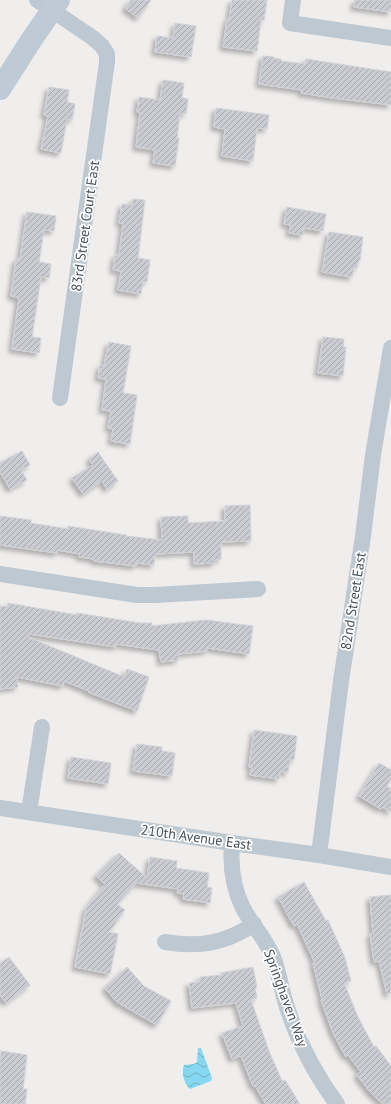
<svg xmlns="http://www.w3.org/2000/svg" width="391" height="1104" font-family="'PT Sans',sans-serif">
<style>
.water{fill:url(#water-waves)}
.building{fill:url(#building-hatch);stroke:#d1d3d9;filter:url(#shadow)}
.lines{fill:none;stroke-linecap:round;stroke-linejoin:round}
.street{stroke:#bdc8d0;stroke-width:16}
.secondary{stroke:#bfcad7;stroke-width:22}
.labels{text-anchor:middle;stroke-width:3.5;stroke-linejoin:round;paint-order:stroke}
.street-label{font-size:14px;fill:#45515b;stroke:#fff}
</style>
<defs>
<pattern id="water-waves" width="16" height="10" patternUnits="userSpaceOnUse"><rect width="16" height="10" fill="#85d8ef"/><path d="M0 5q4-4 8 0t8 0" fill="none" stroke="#6fb2c5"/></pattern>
<pattern id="building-hatch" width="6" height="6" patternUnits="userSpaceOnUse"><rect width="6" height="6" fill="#caccd2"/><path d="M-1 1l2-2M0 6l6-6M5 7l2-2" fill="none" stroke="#a6a8ad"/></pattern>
<filter id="shadow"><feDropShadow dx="-3.5" dy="3.5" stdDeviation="2" flood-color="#0004"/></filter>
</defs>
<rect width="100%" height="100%" fill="#f0eded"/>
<path class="water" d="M198,1048H201L212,1078L211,1081L190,1089C184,1084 181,1072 184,1065L194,1064L197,1062Z"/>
<path class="building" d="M131,0H151L138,18L125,8Z
M232,0H267L264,20H261L257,51L223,47L227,20H229Z
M355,0H391V12L354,7Z
M175,23L196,26L191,57L155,52L157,36L173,38Z
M263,56L274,57V58L281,59V61L305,64L306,59L391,72V105L333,98L301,93L302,90L259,84Z
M163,80L184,83L182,98L188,99L186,114L180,113L177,138H179L175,166L153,163L155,150L136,147L140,113L137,112L139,97L160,100Z
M49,87L69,90L67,102L75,104L72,120L67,119L61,153L41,149L48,116L44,115Z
M216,108L269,115L267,129L257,128L253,161L222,156L225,129L214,127Z
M133,199L145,200L138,258L150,260L147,282L143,281L141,294L118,290L121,271L113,270L115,255L119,256L123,223H119L122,204L132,205Z
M287,207L326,214L323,231L304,228L303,235L289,233L291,225L284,224Z
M27,212L56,216L54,231L44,230L39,262L51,264L49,278L41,277L32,337L41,338L39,353L12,349L19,298L11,296L16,259H20Z
M329,232L363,237L360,260H359L357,268H354L352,277L322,272Z
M323,337L344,339L343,347H346L343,376L318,373Z
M109,342L131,346L123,393L137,395L130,444L111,441L113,429L108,428L111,411L102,410L106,379L98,378L100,365L104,366Z
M22,451L30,465L21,470L27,480L10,489L0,472V463Z
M98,452L118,481L107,489L102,481L83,494L72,478L93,465L89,459Z
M250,505L251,541L221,542V559L214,560L215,563L194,564V552L155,554L154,565L137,563L136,566L94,561V559L79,557L80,554L57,550V553L0,545V516L31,520V523L68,529V526L126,535V536L162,540L161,517L188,516V523L225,521V506Z
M8,603L77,615V613L140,623H152V626L206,620L253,626L249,654L207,648V651L178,654L179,660L161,662L159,650L116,644V647L29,634L28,637L124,677L127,669L149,677L137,711L88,692L89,691L64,681L63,686L17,677L18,687L0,689V606L7,607Z
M254,730L297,736L294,760L290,759L288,773L280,771L279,779L250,775L252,767H249Z
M137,744L162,747V751L175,753L172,776L133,771Z
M71,757L111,763L108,784L68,778Z
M379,763L391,770V779L387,786L391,789V812L382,807L381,809L359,796Z
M119,853L147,878L150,857L177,861L176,868L209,873L207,887L212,888L210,903L183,899L184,894L177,893L178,889L136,883L117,904L125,910L109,932L118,934L110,974L75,967L86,909L105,884L96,876Z
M304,882L326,921L328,920L345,958L351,981L344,983L358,1017L374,1047L376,1046L391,1066V1104H383L370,1092L357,1075L361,1072L348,1055L346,1057L333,1033L321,1000L322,999L313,963H315L297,924L294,926L278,897Z
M391,895V993L387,994L379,961L374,962L370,934H373L370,897Z
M9,957L30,985L6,1003L0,995V964Z
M127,967L144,986L171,1001L157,1025L117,1002L105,988Z
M253,967L257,987L255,988L257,998L251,1000L269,1051L282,1081L285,1080L300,1104H266L255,1086H253L241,1056L232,1059L222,1033L243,1026L236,1003L192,1008L189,983L200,982V977L222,975L221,973Z
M1,1051L27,1055L23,1089H27L25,1104H0V1062Z"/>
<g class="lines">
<path class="street" d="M37,0L93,38L102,46L107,54V62L60,398
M293,0L290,23L391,38
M0,574L137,595H155L258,589
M0,808L232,843L319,855L391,867
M29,812L42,727
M232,843C230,866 233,888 243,908C252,925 266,939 273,957C279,972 281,989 286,1004C297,1040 315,1074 337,1104
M319,855L341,681L363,536L373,455L391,348
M165,942C199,948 226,943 254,924"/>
<path class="secondary" d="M0,89L30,42L59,0"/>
</g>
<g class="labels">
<g class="street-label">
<text transform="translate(85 226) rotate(-82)" y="5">83rd Street Court East</text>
<text transform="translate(353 601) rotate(-81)" y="5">82nd Street East</text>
<text transform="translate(196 837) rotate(8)" y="5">210th Avenue East</text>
<text transform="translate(286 998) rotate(70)" y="5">Springhaven Way</text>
</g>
</g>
</svg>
